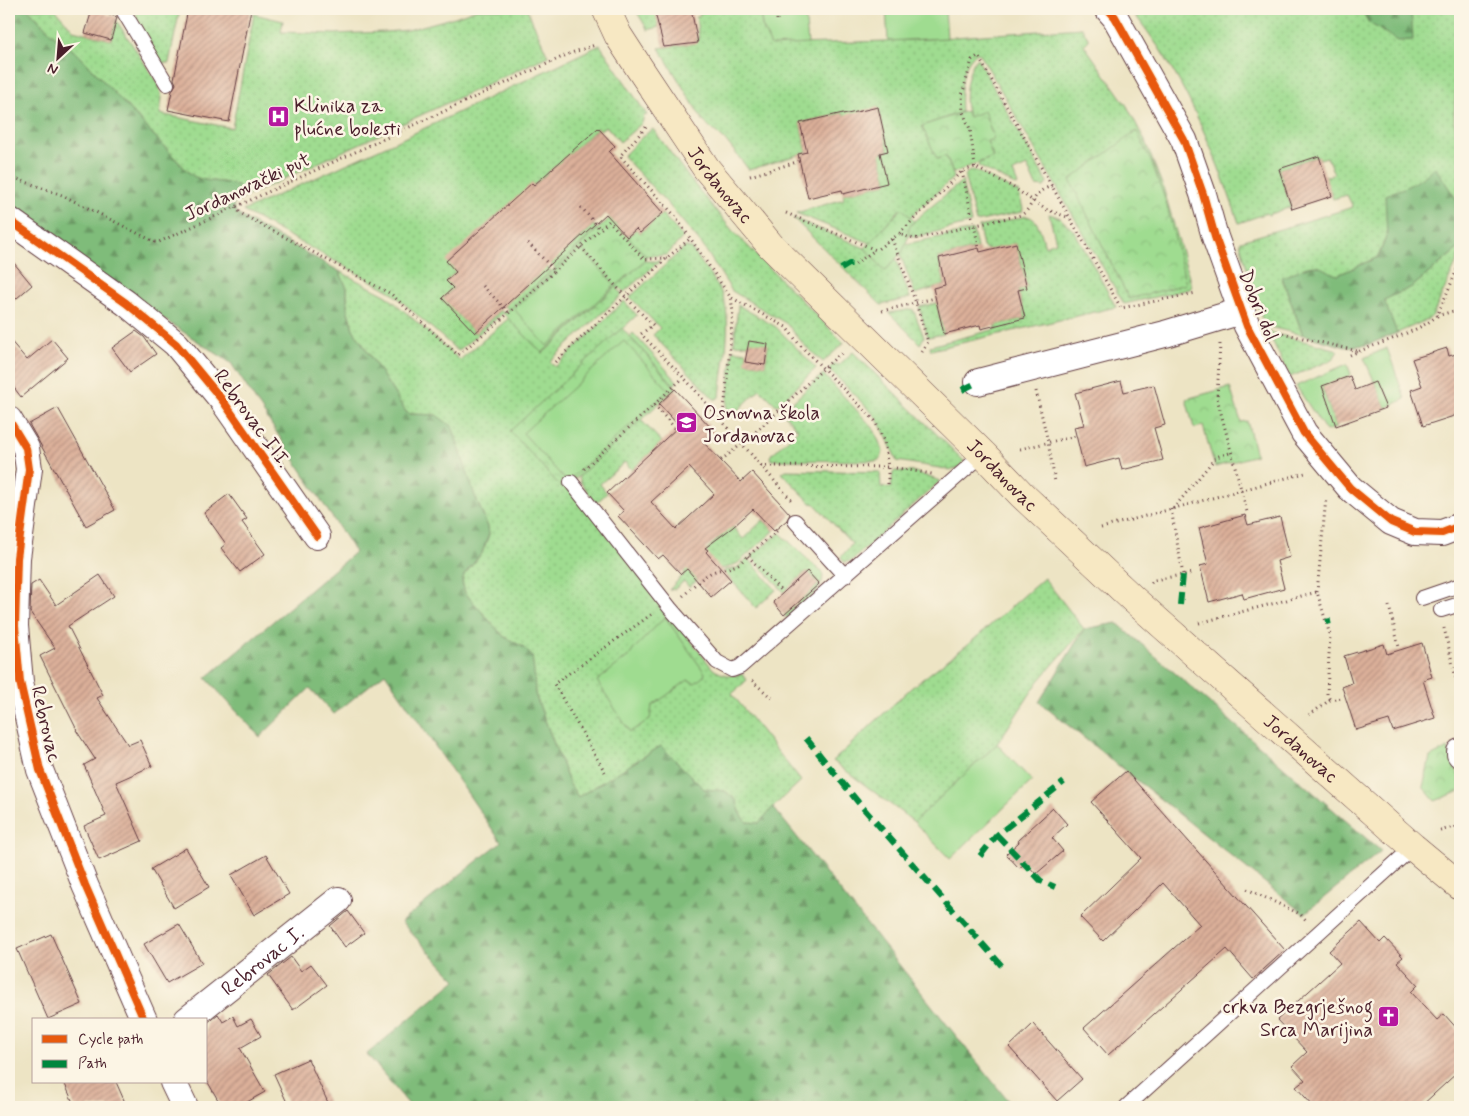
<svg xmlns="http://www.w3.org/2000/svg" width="1469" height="1116" font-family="Mynerve,sans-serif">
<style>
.grass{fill:url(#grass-dots);stroke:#747e5e}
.forest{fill:url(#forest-firs);stroke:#646e52}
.park{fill:url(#park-crowns);stroke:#747e5e}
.garden{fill:#9fdc90;stroke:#747e5e}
.building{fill:url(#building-hatch);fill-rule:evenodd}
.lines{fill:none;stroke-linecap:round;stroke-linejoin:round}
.service-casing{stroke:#623d42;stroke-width:16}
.minor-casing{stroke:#623d42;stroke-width:28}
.secondary-casing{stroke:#623d42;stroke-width:29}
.path{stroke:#623d42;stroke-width:3;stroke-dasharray:1 4;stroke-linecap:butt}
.service{stroke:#fff;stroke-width:14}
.minor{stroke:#fff;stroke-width:26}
.secondary{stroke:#f7e8c3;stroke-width:28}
.quiet{stroke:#00873e;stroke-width:6;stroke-dasharray:12 6;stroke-linecap:butt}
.cycleway-casing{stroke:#fcf5e5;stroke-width:11}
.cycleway{stroke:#e8590c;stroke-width:8}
.labels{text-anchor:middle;stroke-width:5;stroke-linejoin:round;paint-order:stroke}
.poi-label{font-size:20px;fill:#4a1f2b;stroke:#fcf5e5;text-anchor:start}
.street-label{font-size:20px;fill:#4a1f2b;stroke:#fcf5e5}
</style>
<defs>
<pattern id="grass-dots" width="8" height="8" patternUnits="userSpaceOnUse" patternTransform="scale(1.25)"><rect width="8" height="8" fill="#9fdc90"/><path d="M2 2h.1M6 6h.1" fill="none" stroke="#8abc7c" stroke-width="1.8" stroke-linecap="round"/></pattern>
<pattern id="forest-firs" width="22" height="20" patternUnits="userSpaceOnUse" patternTransform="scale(1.25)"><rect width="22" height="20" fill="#7fbc7a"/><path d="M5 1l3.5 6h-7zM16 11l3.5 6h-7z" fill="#6a9864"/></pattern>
<pattern id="park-crowns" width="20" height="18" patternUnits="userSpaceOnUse" patternTransform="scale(1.25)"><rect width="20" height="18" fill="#9fdc90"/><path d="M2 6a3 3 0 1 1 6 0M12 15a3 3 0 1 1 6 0" fill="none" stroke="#8abc7c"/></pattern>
<pattern id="building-hatch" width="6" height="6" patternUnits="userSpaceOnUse" patternTransform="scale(1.25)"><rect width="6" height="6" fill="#dcb09a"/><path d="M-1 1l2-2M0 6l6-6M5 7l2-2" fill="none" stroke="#b48f7e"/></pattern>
</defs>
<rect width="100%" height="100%" fill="#fcf5e5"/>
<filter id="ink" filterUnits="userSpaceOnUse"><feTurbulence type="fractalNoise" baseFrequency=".02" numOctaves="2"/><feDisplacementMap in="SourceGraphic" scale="10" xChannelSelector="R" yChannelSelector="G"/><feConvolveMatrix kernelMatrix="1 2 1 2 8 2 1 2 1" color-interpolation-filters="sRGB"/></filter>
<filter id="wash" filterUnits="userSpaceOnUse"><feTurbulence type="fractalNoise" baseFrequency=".0096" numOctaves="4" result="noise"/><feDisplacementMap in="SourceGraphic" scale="20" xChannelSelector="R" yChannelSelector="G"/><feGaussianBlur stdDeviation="1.12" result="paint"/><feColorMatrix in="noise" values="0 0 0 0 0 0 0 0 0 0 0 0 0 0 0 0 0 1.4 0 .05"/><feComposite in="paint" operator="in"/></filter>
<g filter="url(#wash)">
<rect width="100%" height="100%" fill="#ede4c4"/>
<path class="grass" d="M28,9H55L73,30L111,40L116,20L159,85L162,98L160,114L232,128L254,14L283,21L281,32L334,34L385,32L408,30L455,17L477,9H527L548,56L247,196C238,177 212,185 195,177C192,175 188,172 185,169L79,55L51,33Z
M137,9H180L169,63H162C152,48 132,28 137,9Z
M635,9H645L646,11L655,9L659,27L648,30Z
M699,9H760L762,26L771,45L912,40L1082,28L1089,40L1084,45L1127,106L1145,141L1163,187L1192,287L1190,289L1124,304L980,54L978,53C960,60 960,97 961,112L923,126L946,156L954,177L910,217L901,208L870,243L796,213L844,199L843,194L887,183L880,153L888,151L878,107L847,131L843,113L800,123L807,152L749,170L727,142L704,122L659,48L696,43V40L699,39L696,17L700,15Z
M1130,9H1177L1178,12L1195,9H1361L1369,23L1411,12V9H1439L1458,11V62L1454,116L1459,161L1460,205L1452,194L1425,177L1413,185L1386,195L1387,235L1378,257L1338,275H1332L1317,266L1282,278L1303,335L1265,326L1258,308L1240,243L1241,241L1353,207L1347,195L1333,199L1325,177L1334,174L1327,157L1320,159L1318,156L1279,169L1291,207L1268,215L1267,213L1239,223C1212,146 1183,72 1130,9Z
M600,45L647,115L644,116L642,123L620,142L606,126L600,130L598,128L534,185L532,183L456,272L446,281L453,288L443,298L475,333L499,312L476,287L477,285L503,313L458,351L390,291L243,211L408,136Z
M977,58L1047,182L1044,187L1036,186L1027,166L1013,172L1018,185L1017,186L978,166L979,163L993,157L987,141L993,138C986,132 976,125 970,118C960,105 967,69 977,58Z
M653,129L690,179L732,230L844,343L823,362L805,346L787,324L732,291L703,246L669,205L623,156L642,137Z
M974,170L1019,193L1023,209L1022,212L976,222L965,179C965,173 968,171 974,170Z
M962,181L971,223L916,237L909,235C907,229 910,226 914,221Z
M575,205L597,229L555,268L547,259L564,244L569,249L591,228Z
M662,214L683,237L667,255L646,256L627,237L636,229L640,233Z
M1049,214L1059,217L1075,232L1116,307L931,350L930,346L996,329V325L1025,318L1018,290L1027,287L1016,244L988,250L983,247L979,227L1027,216C1040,219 1041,235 1045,246L1056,242Z
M793,218L865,248L885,271L896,258L910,298L881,305Z
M973,230L977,248L939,258L945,285L915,294L900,254L906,244Z
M523,242L551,271L509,310L501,302L522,290L544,269Z
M685,247L691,248C700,262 712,275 720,290C735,319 723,364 720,396L717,399H714L653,335L660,328L630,297Z
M1460,247L1459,257L1433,315L1429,319L1397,333L1383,300L1412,287Z
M644,261H660L624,292L620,288L618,289L622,295L550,361L555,367L624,301L637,315L551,395L567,485L571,488L713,669C722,675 731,677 742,674L747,680L732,694L801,781L773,807L759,823L747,822L741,814L736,800L725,791L704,789L661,746L578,797L569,783L535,694L534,684L523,647L503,636L465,593L462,581L464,575L482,553L489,534L488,527L436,415L409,414L406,412L353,329L347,308V288L339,271L387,296L460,360L509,318L543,353Z
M937,303L944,334L928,337L919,307Z
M738,305L776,327L816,368L778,405L775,404L760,389L731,417L726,412L733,350L747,352L746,362L765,365L768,345L749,342L748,345L734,344Z
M913,309L924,337L920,344L889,313Z
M1268,332L1335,349L1338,351L1332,360L1290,377Z
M633,333L677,381L674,385L630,337Z
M853,352L964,461L960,467L952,470L897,461L887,438L876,417L829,369L834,364L839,365Z
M823,374L874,429L883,452L881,458L877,461L771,460L770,456L798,430L784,414V410Z
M641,420L662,442L632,470L625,462L600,484L607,493L596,503L581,483L579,476Z
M786,470L880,472L881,487L891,488L893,473L895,471L915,472L940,481L851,561L844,562L841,557L852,544L814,503L812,504L782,473Z
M763,520L774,531L738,563L727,568L716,569L708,572L689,587L684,581L675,589L669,590L685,573L684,571L730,528L733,527L743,539Z
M780,533L822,573C828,588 798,609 788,619L784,615L819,584L807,571L784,592L751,556Z
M748,558L776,590L756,608L723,571L737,568Z
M1044,578L1084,629L1038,682L997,744L914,822L833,761L911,688L971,642Z"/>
<path class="forest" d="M9,9H28L51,33L79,55L185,169C188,172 192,175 195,177C212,185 238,177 247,196L233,205L237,214L339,271L347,288V308L353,329L406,412L409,414L436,415L452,426L475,496L488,527L489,534L482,553L464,575L462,582L465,593L503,636L523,647L532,656L534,671L535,694L569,783L578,797L661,746L704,789L725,791L736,800L741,814L747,822L759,823L773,807L1013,1107H411L367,1054L456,980L401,922L501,842L385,673L334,714L310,688L260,737L206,678L355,552L231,363L85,268L9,214Z
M1361,9H1411L1413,40L1398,41L1369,23Z
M1435,167L1460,205V247L1412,287L1384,300L1397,333L1367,345L1345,347L1303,335L1282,277C1292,274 1306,265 1316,266C1324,267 1330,274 1338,275L1378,257L1387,235L1385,195C1405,188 1420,182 1435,167Z
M1117,623L1381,851L1304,914L1039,702L1084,629Z"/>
<path class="park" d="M966,111L969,117L984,111L994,139L987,141L993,157L953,173L946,156L937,159L922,126Z
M1137,131L1153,166L1166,202L1186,284L1129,299L1070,180Z
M902,208L914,221C910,226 907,229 909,235L903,251L885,271L865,248Z
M610,218L646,256L644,261L542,353L503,313L509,310Z
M622,328L676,388L579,476L562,488L510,431Z
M1230,387L1241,422L1247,421L1256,455L1215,467L1203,426L1194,428L1186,399Z
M1448,748L1460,779V791L1435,801L1423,787L1430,757Z"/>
<path class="garden" d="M785,9L786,12L805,11L808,44L771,46L762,26L760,10Z
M886,9H945L947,38L888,41Z
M581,248L615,285L547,346L514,309Z
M624,341L669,390L567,482L523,433Z
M1387,348L1405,399L1386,408L1364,358Z
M1347,364L1351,374L1350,376L1322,387L1336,426V428L1326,431L1296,386Z
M665,617L705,673L704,676L695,683L688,680L652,706L650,719L630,732L597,681L630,655L634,649Z
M997,744L1032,781L950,859L914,822Z"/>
<g id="blocks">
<path class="building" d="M188,9H251L229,122L168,110L172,91L176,84L174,79Z
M654,9H691L698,43L664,47Z
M92,10L117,17L111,40L85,33Z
M878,107L888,151L880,153L887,183L843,194L842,190L808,198L798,154L807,152L800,123L843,113V115Z
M598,128L615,146L609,152L663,213L640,233L636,229L627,237L606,214L475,333L442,298L453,288L446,281L456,272L446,261L532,183L534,185Z
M1319,156L1332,196L1292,209L1279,169Z
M1016,243L1027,288L1018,290L1025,318L981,329L980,325L944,334L933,288L945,285L939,258L979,248L980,252Z
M9,257L32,285L9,305Z
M136,331L144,337L156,354L130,372L112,348Z
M9,339L27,360L52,339L68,358L21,397L9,381Z
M749,341L768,344L765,365L745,362Z
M1447,348L1449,356L1460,353V414L1423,426L1411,390L1422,386L1412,359Z
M1350,376L1355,390L1375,382L1386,408L1336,426L1322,386Z
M1121,381L1124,392L1154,385L1165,425L1154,428L1163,460L1122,470L1119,458L1084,467L1074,427L1084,425L1075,393Z
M675,389L714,431L703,442L741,482L752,472L790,514L787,520L774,531L753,509L733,527L705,548L708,550L706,552L731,580L711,597L687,569L681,574L663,555L658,559L618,516L624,511L607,493L679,426L659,404ZM689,467L714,494L676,529L651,502Z
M58,408L115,510L86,526L29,424Z
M229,494L247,519L242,522L265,554L240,572L221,548L226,544L204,513Z
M1245,515L1248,525L1280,517L1290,557L1277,561L1284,588L1244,599L1242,593L1209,602L1200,566L1208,564L1199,528Z
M807,571L819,584L784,615L773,602Z
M100,575L114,596L68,626L103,695L97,698L128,745L140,740L152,766L116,782L142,841L99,860L84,826L106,816L84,765L95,759L76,730H77L40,656L55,648L30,612L31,585L39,580L56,605Z
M1422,643L1432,677L1423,680L1435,718L1393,731L1389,720L1356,730L1342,687L1352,683L1344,656L1384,644L1387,654Z
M1126,771L1285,950L1253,979L1227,949L1108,1055L1084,1028L1200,925L1163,883L1103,941L1080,917L1141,858L1091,802Z
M1053,808L1067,824L1052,838L1063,851L1036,874L1026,863L1019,868L1006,854L1019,842L1018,840Z
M186,848L209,887L174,908L151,869Z
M266,855L289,894L254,915L231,875Z
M348,911L364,933L345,947L330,926Z
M1361,922L1380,943L1385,938L1403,957L1397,962L1418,985L1411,992L1437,1020L1444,1014L1460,1032V1070L1420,1107H1314L1296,1087L1305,1080L1292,1066L1307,1052L1277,1020L1340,963L1329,951Z
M179,924L202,963L167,983L144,944Z
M51,934L82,1004L48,1019L17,949Z
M291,957L301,971L311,964L327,985L293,1010L268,975Z
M218,1014L223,1022L233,1016L238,1026L251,1019L261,1036L240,1048L265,1092L238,1107H222L206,1079V1024Z
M1033,1024L1082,1079L1057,1101L1009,1047Z
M308,1059L330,1107H289L274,1074Z
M64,1082H116L127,1107H75Z"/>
</g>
</g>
<g filter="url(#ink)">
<use href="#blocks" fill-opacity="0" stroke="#623d42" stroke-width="1"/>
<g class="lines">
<defs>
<path id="service" d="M122,9L167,84
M571,482L670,608L717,662L732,670L740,667L983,454
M795,521L845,576
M1422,598L1460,585
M1441,610L1460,604
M1126,1107L1413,847"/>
<g id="minor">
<path d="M1108,9L1115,17L1184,140L1203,194L1215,237L1247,326L1304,433L1350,488L1391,522L1415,532L1442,533L1460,526"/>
<path d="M9,220L126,303L176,344L223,401L317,536"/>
<path d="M978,382L1165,334L1241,311"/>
<path d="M9,420L26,448L29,469L17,558L15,626L20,682L40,770L85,885L144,1020"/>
<path d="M1460,754V752"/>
<path id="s1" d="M187,1020L338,900"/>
<path d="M173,1082L185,1107"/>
</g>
<g id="secondary">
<path id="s2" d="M606,9L618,35L640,69L706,168L771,246L983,454L1022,495L1133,599L1413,847L1460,886"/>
</g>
</defs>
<use href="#service" class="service-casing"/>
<use href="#minor" class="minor-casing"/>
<use href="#secondary" class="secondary-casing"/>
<path class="path" d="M777,9V22
M975,167L970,129L963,112L962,95L972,60L978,56L1121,308L1196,293
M962,172L979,248
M9,176L62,195L155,242H159L571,53L595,45
M750,176L800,161
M1052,186C1049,187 1043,189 1040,192C1032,198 1031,210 1021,215L914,239L899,234L962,171L975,167L1011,186L1045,209L1070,218
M236,207L240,213L391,294L458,355L509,313L609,221L644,259L667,258
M581,207L600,229
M786,213L876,250L899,234
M892,239L916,303L928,342L922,352
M528,243L555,271
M581,247C605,273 627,300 653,325L641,334L687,381L721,420L725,402L733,312L731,298L675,216L620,156L648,125
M855,264L875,250
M483,286L509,313
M732,298L786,327L799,344L875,421L884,441L888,467V487
M882,311L935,298
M1437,316L1460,309
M1278,332L1357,351
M1220,344L1217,398L1247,512
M1350,355C1375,344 1417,333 1437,316L1460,263
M555,362L667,258L691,238
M1036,391L1048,442L1055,482
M654,405L675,428
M721,420L793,502
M1020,449L1076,436
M721,460C765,428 801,386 844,351
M761,466L890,467L932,474
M584,469L683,378
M1171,509L1183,575
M1173,509L1216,457L1233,452
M1101,528L1305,473
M748,556L780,590
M1151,583L1154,580L1193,573
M1317,592L1326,498
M683,596C691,589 699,579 709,574C718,568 729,570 740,563L779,529
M1389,606L1399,647
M1199,623L1317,592L1330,635L1327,694L1330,700
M1444,628L1460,695
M752,681L773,699
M1309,715L1330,700L1342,698
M605,772L554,684L652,614
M1440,831L1460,825
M1247,889L1300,914L1306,920"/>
<use href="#service" class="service"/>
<use href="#minor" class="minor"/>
<use href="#secondary" class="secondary"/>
<path class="quiet" d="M841,269L849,264H855
M962,390L978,382
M1180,605L1183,575
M1326,622L1331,621
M806,738L858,802L1002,966
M997,835L1041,881L1055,887
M980,856L997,835L1064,782"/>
<defs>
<path id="cycleway" d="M1108,9L1115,17L1184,140L1203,194L1215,237L1247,326L1304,433L1350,488L1391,522L1415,532L1442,533L1460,526
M9,220L126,303L176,344L223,401L317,536
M9,420L26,448L29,469L17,558L15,626L20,682L40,770L85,885L144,1020"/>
</defs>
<use href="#cycleway" class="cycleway-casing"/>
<use href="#cycleway" class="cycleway"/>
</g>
</g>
<defs>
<symbol id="hospital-square" viewBox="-11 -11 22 22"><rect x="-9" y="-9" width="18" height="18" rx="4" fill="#b5179e" stroke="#fcf5e5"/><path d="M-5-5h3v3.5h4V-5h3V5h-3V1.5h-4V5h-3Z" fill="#fff"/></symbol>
<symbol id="school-square" viewBox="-11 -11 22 22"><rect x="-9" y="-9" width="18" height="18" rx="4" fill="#b5179e" stroke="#fcf5e5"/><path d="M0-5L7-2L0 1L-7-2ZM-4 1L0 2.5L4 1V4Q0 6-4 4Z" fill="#fff"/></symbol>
<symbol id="church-square" viewBox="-11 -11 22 22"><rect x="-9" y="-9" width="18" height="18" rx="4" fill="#b5179e" stroke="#fcf5e5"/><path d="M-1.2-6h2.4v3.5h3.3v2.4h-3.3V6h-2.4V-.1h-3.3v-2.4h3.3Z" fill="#fff"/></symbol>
</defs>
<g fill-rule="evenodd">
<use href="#hospital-square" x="266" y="104" width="25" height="25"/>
<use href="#school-square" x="674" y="410" width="25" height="25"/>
<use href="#church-square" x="1376" y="1004" width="25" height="25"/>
</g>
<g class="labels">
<g class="poi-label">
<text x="294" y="112">Klinika za<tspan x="294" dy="23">plućne bolesti</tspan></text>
<text x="703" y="419">Osnovna škola<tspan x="703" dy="23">Jordanovac</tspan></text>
<text x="1373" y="1013" text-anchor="end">crkva Bezgrješnog<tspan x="1373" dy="23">Srca Marijina</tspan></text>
</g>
<g class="street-label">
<text dy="7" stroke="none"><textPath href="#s2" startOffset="210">Jordanovac</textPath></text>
<text transform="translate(247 186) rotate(-25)" y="7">Jordanovački put</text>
<text transform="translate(1259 305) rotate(68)" y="7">Dobri dol</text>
<text transform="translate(253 418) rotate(54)" y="7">Rebrovac III.</text>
<text dy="7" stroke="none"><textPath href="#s2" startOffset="615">Jordanovac</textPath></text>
<text transform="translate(47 724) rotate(77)" y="7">Rebrovac</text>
<text dy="7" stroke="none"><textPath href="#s2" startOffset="1020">Jordanovac</textPath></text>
<text dy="7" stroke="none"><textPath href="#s1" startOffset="96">Rebrovac I.</textPath></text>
</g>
</g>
<rect width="1469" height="1116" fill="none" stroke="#fcf5e5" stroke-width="30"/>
<rect x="32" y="1018" width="175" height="65" fill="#fcf5e5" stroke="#b59f9b"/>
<rect x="42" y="1035" width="25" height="8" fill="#e8590c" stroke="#b59f9b"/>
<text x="78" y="1044" font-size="15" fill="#4a1f2b">Cycle path</text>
<rect x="42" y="1060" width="25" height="8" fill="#00873e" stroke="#b59f9b"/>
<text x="78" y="1068" font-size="15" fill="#4a1f2b">Path</text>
<g transform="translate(58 58) rotate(206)" stroke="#fcf5e5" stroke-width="4" paint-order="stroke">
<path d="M0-4L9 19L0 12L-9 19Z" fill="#4a1f2b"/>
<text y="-8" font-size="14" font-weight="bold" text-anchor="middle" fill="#4a1f2b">N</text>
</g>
</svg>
